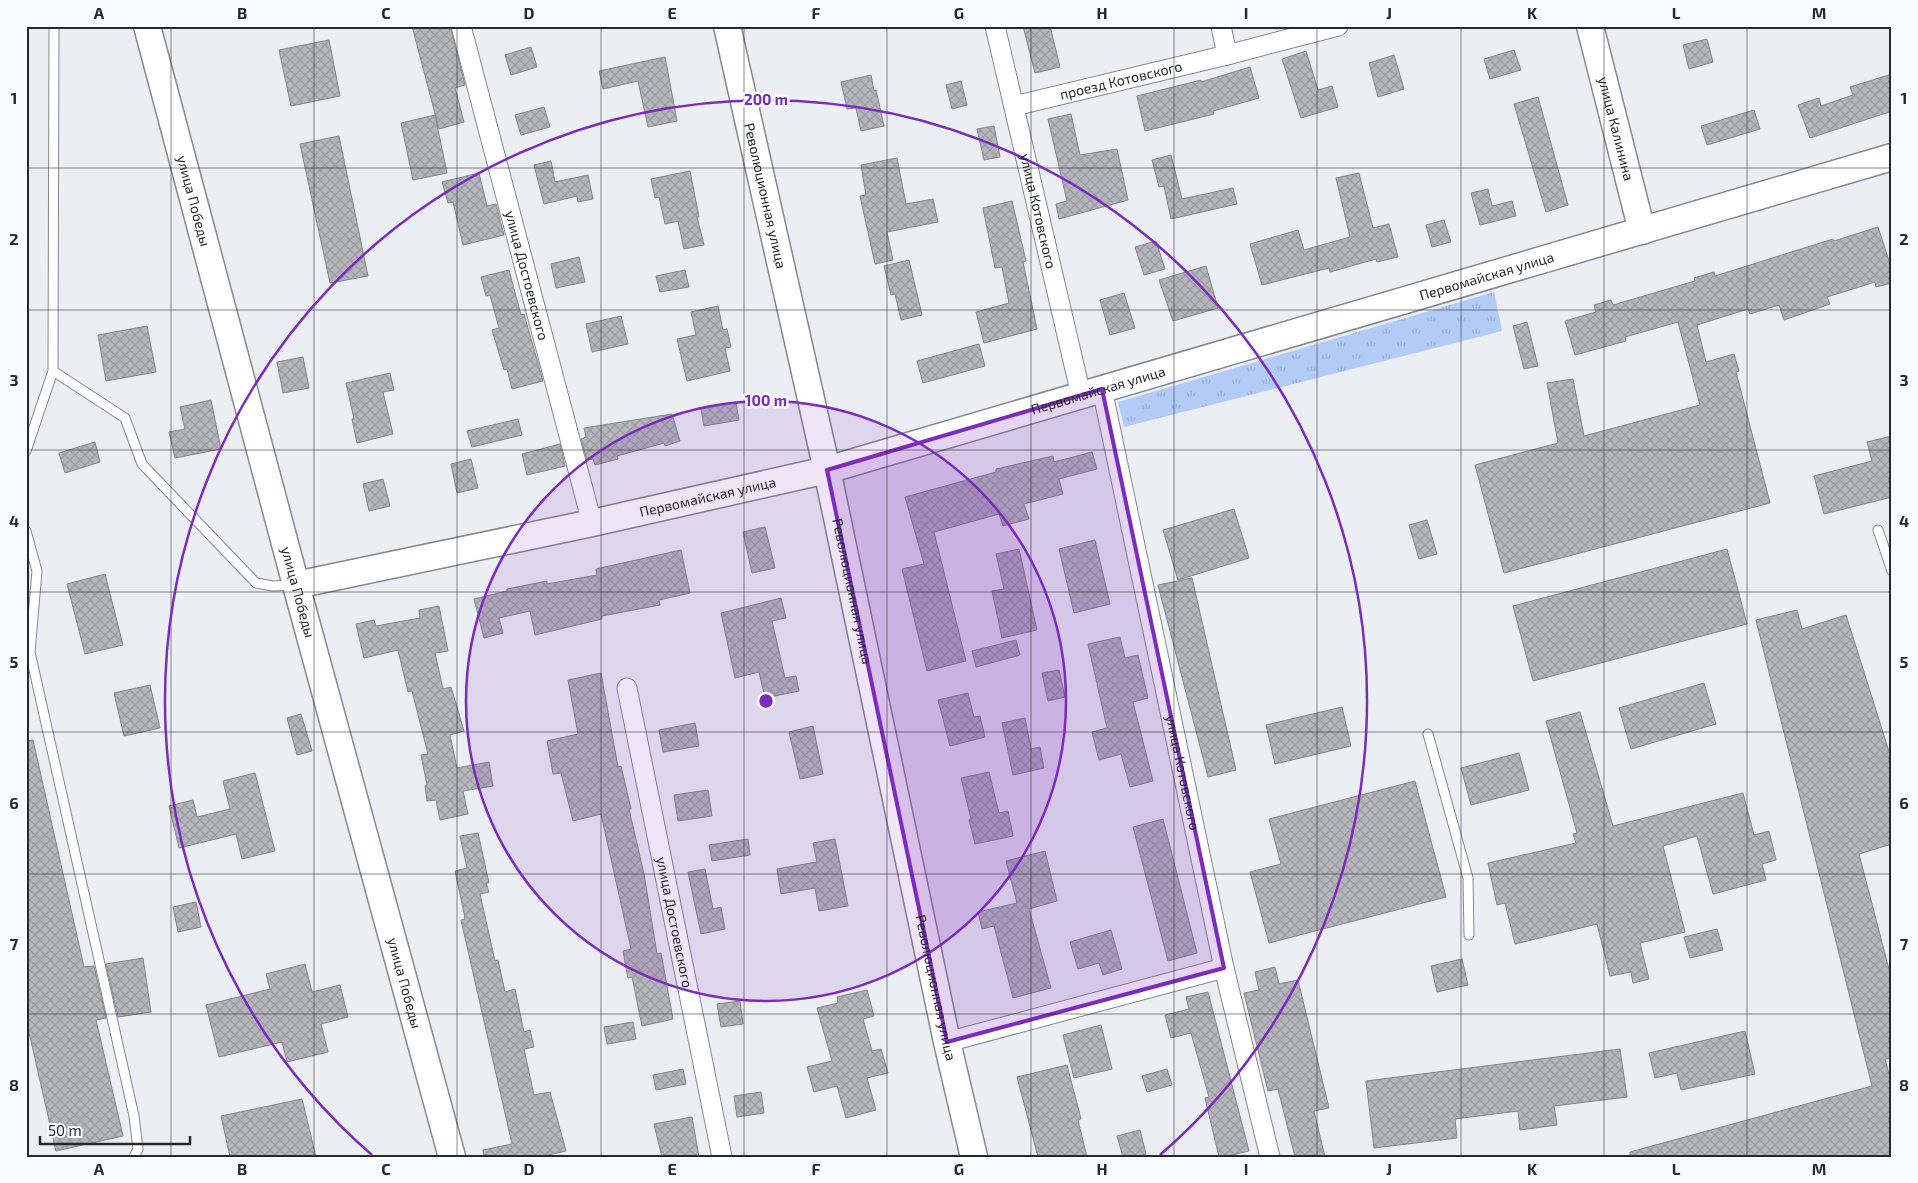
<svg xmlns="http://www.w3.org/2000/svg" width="1918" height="1183" font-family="'Exo 2',sans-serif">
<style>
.grass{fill:url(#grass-tufts)}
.building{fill:url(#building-cross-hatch);stroke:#84868a}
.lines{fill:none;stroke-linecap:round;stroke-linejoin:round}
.lane-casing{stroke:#86898d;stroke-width:11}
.street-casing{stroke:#86898d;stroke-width:21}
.secondary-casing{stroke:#86898d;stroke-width:29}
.lane{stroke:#fff;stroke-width:9}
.street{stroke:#fff;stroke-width:19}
.secondary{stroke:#fff;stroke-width:26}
.marked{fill:#7b2cbf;fill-opacity:0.2;stroke:#7b2cbf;stroke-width:4;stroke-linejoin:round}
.grid{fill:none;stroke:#272829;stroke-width:1;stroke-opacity:0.55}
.ring{fill:none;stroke:#7b2cbf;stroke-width:2.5}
.labels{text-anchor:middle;stroke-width:5;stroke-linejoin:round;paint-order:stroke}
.street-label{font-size:14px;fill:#272829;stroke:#f9fbff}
.centre{fill:#7b2cbf;stroke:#f9fbff;stroke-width:2.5}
.ring-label{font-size:15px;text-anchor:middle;font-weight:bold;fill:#7b2cbf;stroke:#f9fbff;stroke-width:5;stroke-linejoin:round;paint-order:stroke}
.neatline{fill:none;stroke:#272829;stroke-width:2}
.grid-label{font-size:16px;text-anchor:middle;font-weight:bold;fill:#272829}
</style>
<defs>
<pattern id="grass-tufts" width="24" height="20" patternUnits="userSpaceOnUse" patternTransform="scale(1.25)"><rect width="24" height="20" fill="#b3ccf7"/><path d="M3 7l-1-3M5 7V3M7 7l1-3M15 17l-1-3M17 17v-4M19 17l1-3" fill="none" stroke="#9aafd4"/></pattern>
<pattern id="building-cross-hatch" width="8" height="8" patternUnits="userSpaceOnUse" patternTransform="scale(1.25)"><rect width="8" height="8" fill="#b4b6bb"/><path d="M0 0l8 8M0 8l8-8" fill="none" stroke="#9b9ca1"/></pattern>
</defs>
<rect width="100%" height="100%" fill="#ebeef3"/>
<path class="grass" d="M1494,292L1502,331L1124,427L1118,402Z"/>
<path class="building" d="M412,26H450L465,85L455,88L464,122L439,129Z
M1023,26H1050L1060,67L1035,73Z
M1707,39L1713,62L1689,69L1683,45Z
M329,40L340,96L291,106L279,50Z
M531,47L537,67L511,75L505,55Z
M1514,50L1521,70L1490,79L1484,59Z
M1306,51L1318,90L1332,86L1338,107L1301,118L1282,59Z
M1394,55L1404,89L1378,97L1369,63Z
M665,57L677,121L648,127L638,81L603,89L599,71Z
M1250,67L1259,98L1213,111L1214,114L1145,131L1137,96L1201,80V82Z
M1892,74V111L1810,138L1798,105L1819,98L1821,106L1853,95L1850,87Z
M871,75L874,91L876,90L884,126L861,131L856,108L847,109L841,82Z
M961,81L967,105L952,109L946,85Z
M1538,97L1568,205L1546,212L1514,104Z
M544,107L550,127L521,135L515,115Z
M1754,110L1760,129L1707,145L1701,126Z
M1071,114L1080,155L1117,149L1128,200L1059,219L1056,204L1067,201L1048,119Z
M435,115L447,173L413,180L401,123Z
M994,126L1000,157L984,160L977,129Z
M339,136L368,276L330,283L300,144Z
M1171,155L1182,199L1233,188L1237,204L1171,219L1164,186L1159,187L1152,160Z
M897,158L906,204L933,199L938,222L887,232L893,260L875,264L860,196L866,195L861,165Z
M551,161L555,182L588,175L593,199L578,202L577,196L544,204L534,165Z
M690,171L699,217H697L704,245L684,249L678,221L665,224L659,197L655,198L651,179Z
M479,173L487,206L496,204L504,235L463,245L453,202L448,203L442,182Z
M1359,173L1373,228L1389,224L1398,257L1377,262L1376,259L1330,272L1329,268L1262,285L1250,244L1298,230L1304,250L1350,237L1336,178Z
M1488,189L1492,206L1512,201L1516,216L1480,225L1471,193Z
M1012,201L1026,261L1023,262L1037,329L984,343L976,312L1009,303L1002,267L995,268L983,208Z
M1444,220L1451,242L1432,247L1426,225Z
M1878,227L1892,270V283L1876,287L1875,282L1827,297L1830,304L1784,320L1779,305L1750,314L1748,309L1697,325L1706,362L1734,354L1739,371L1736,372L1770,503L1504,573L1475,465L1558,443L1547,383L1573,379L1584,436L1700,405L1678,322L1625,337L1626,341L1575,355L1565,321L1596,312L1594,305L1611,300L1613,305L1695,281L1694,278L1714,272L1715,276L1833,239L1834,241Z
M1156,241L1165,269L1144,275L1135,247Z
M579,257L585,282L556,288L551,264Z
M909,260L922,315L901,320L895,294L891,295L884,266Z
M1206,266L1218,308L1173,321L1159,280Z
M509,270L521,315L524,314L543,381L512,389L507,369L504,370L492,330L499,328L490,295L486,296L481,277Z
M685,270L689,287L660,292L656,276Z
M1124,293L1135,328L1110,335L1100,300Z
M718,306L723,330L727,329L731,347L725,348L730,371L687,381L677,339L696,335L691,312Z
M621,316L628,344L592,352L586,324Z
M1527,322L1538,366L1524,369L1513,326Z
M147,326L156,372L106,381L98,335Z
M979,344L985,366L923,383L917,361Z
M303,357L309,388L283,393L277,362Z
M390,373L394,390L383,392L393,434L357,443L352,419H354L346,383Z
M211,400L221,449L175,458L169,432L185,429L180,407Z
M736,403L739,420L704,426L701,409Z
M672,414L680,441L665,446L664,443L617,456L618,459L595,465L593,459L587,460L581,439L586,437L584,428Z
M518,419L522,435L472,447L467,431Z
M1892,436V497L1824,514L1814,476L1872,461L1867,442Z
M95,442L100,462L65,473L59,453Z
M560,444L565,466L527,475L522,454Z
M1092,452L1097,469L1059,479L1063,494L1024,504L1029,519L1003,526L999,514L934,532L966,661L927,671L902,569L924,564L905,497L996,472V469L1053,456L1054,462Z
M471,459L478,488L457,493L451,464Z
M383,479L390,506L369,511L363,484Z
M1234,509L1249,558L1178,580L1163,530Z
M1427,520L1437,554L1419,559L1409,525Z
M765,527L775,568L752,573L743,532Z
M1095,540L1110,604L1074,613L1059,549Z
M1019,549L1037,630L1002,638L992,591L1004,589L996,554Z
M1727,549L1747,624L1533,681L1513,606Z
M681,550L690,593L659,600L660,605L602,616V619L535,635L530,611L499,618L503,633L484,638L474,599L507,591V589L547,581V584L597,575L596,569Z
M105,574L123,645L85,654L67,584Z
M1192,578L1236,770L1208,777L1158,585Z
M781,598L786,618L772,621L785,678L796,676L799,691L765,698L759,672L735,678L721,613Z
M439,606L448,651L435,653L443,689L451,687L464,731L450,735L457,768L489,762L493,786L463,791L468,814L440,820L436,800L427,801L425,786L427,785L421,755L428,754L412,691L408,692L398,650L364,658L356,624L374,620L376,626L420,618L419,610Z
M1797,610L1802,629L1846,615L1892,761V844L1859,854L1892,981V1058L1885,1059L1892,1085V1157H1630V1152L1872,1086L1756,620Z
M1120,637L1125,658L1138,655L1148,698L1133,702L1153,781L1130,787L1121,754L1099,760L1092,732L1107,728L1088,644Z
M1016,640L1020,655L976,667L972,651Z
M1059,670L1065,697L1048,701L1042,673Z
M601,673L618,767L621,766L631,809H629L644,874L657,954L661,953L673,1019L642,1026L632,977L628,978L623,951L631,949L601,814L573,821L561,773L553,774L547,741L578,734L568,680Z
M1704,683L1716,724L1631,749L1619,708Z
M150,685L160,728L124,736L114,693Z
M968,693L974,717L980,716L985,737L950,746L938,700Z
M1342,707L1351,746L1275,764L1266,725Z
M1580,712L1613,826L1743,793L1754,835L1769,831L1776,860L1762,864L1766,880L1713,894L1697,836L1663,846L1685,932L1640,943L1649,979L1633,983L1631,972L1610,976L1597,924L1515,944L1505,903L1497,905L1488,863L1576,843L1573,834L1577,833L1546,721Z
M301,714L312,751L297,755L287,718Z
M1025,718L1031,749L1040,747L1044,768L1013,775L1002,723Z
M695,723L699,746L663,752L659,730Z
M813,726L823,774L800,779L789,732Z
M33,740L84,967L94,966L106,1018L96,1020L123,1136L56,1151L26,1019V741Z
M1519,753L1529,790L1471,805L1461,768Z
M989,772L999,813L1008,811L1013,836L975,844L969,820L971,819L961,778Z
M255,773L275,851L242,859L236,834L179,848L169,806L193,800L197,817L230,809L223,781Z
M1415,781L1446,897L1269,943L1250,872L1281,864L1269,819Z
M708,790L712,816L678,821L674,795Z
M1163,819L1197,953L1168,961L1133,827Z
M478,833L489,883H486L489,892L480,894L495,961L498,960L505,992L515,989L524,1032L530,1030L534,1047L524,1049L534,1095L550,1092L566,1151L539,1157H484L483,1150L512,1144L461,920L465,919L464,913L455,871L467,868L460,836Z
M748,839L750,855L712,861L709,845Z
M835,839L848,906L819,911L815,888L781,894L777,869L817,862L813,843Z
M1045,851L1057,901L1029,909L1051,988L1013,998L994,926L982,929L978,912L1017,903L1006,861Z
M705,869L713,909L721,907L725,929L701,934L688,872Z
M196,902L201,927L178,932L173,907Z
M1717,929L1723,950L1690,958L1684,937Z
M1111,930L1122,969L1103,975L1099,963L1078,969L1070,942Z
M143,958L151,1012L118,1017L106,964Z
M1462,959L1468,985L1437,992L1431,966Z
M305,964L312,992L340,985L348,1017L321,1024L328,1052L287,1062L282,1042L219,1057L206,1005L270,989L266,974Z
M1275,967L1279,984L1298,980L1329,1108L1314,1111L1325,1157H1295L1278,1089L1268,1091L1244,993L1259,990L1255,972Z
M867,990L874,1016L863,1019L872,1051L881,1049L888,1073L867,1078L876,1110L846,1118L837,1086L814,1092L807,1067L832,1061L817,1008L838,1003L837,997Z
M1208,992L1249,1151L1224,1157H1219L1205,1098L1209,1097L1191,1033L1171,1038L1165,1015L1189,1009L1186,997Z
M740,1001L743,1024L721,1027L717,1004Z
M633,1022L636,1039L607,1044L604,1027Z
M1101,1025L1112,1069L1074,1078L1063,1035Z
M1745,1031L1755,1074L1681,1090L1677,1073L1655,1078L1649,1053Z
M1620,1049L1627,1097L1554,1106L1557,1125L1520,1130L1518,1111L1455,1119L1457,1138L1374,1148L1366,1081Z
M1067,1065L1081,1119L1078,1120L1087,1157H1038L1017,1077Z
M683,1069L686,1084L656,1090L653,1075Z
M1167,1069L1172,1085L1147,1092L1142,1076Z
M761,1092L764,1113L737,1117L734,1096Z
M302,1099L316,1157H230L221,1116Z
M692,1117L699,1157H662L654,1124Z
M1140,1130L1146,1154L1135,1157H1123L1117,1136Z"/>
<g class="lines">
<defs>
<path id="lane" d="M53,371L125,418L142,464L256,583L273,586L294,585
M26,451L53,371L54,26
M1878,530L1892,571
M26,531L37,571L30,652L134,1116L138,1149L134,1157
M1428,734L1468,878L1469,935"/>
<g id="street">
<path id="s1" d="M461,26L592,523"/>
<path id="s2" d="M995,26L1081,395"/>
<path d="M1227,55L1338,26"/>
<path id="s3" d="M1014,106L1227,55L1221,26"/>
<path id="s4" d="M1102,389L1224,968L1270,1157"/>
<path id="s5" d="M627,688L722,1157"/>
<path d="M947,1042L1224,968"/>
</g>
<g id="secondary">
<path id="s6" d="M147,26L296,585L452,1157"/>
<path id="s7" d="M727,26L827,470L947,1042L974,1157"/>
<path id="s8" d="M1590,26L1642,231"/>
<path id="s9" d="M296,585L592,523L827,470L1892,157"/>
</g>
</defs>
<use href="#lane" class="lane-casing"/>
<use href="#street" class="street-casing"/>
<use href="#secondary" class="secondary-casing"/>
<use href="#lane" class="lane"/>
<use href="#street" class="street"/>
<use href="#secondary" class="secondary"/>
</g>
<path class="marked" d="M1102,389L1224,968L947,1042L827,470Z"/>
<path class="grid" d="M171,26V1157M314,26V1157M457,26V1157M601,26V1157M744,26V1157M887,26V1157M1031,26V1157M1174,26V1157M1317,26V1157M1461,26V1157M1604,26V1157M1747,26V1157M26,168H1892M26,310H1892M26,450H1892M26,592H1892M26,732H1892M26,874H1892M26,1014H1892"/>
<circle cx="766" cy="701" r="300" fill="#7b2cbf" fill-opacity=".12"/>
<g class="ring">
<circle cx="766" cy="701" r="300"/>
<path d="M372 1155A601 601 0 1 1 1160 1155"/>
</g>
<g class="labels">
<g class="street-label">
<text dy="5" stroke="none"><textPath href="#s3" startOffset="110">проезд Котовского</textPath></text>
<text dy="5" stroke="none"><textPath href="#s8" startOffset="106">улица Калинина</textPath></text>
<text dy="5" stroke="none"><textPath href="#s7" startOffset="174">Революционная улица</textPath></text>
<text dy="5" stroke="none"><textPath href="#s6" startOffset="181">улица Победы</textPath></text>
<text dy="5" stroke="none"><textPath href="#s2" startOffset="190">улица Котовского</textPath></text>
<text dy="5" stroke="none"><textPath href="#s1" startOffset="258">улица Достоевского</textPath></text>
<text dy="5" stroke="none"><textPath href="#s9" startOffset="1231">Первомайская улица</textPath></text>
<text dy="5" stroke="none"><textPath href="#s9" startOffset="826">Первомайская улица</textPath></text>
<text dy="5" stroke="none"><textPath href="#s9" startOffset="421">Первомайская улица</textPath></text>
<text dy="5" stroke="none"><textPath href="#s7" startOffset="579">Революционная улица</textPath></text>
<text dy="5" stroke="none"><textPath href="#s6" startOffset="586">улица Победы</textPath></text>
<text dy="5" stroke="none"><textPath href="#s4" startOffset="392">улица Котовского</textPath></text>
<text dy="5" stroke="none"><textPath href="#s5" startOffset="239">улица Достоевского</textPath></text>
<text dy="5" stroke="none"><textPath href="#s6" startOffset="991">улица Победы</textPath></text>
<text dy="5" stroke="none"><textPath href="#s7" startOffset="984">Революционная улица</textPath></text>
</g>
</g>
<circle cx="766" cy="701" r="8" class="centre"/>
<g class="ring-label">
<text x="766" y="105">200 m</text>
<text x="766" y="406">100 m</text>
</g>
<rect width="1918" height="1183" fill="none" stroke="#f9fbff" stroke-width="55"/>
<path d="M40 1136v8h150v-8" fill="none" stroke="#272829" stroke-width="2.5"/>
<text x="48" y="1136" font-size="15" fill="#272829" stroke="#f9fbff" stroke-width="4" paint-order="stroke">50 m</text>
<rect x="28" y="28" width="1862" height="1128" class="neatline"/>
<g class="grid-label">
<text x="99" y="19">A</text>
<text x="242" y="19">B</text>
<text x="386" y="19">C</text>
<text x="529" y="19">D</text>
<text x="672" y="19">E</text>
<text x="816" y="19">F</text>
<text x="959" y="19">G</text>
<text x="1102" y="19">H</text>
<text x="1246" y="19">I</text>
<text x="1389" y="19">J</text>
<text x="1532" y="19">K</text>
<text x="1676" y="19">L</text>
<text x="1819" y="19">M</text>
<text x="14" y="104">1</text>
<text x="1904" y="104">1</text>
<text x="14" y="245">2</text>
<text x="1904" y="245">2</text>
<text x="14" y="386">3</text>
<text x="1904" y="386">3</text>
<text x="14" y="527">4</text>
<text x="1904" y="527">4</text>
<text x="14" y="668">5</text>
<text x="1904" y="668">5</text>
<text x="14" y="809">6</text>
<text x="1904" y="809">6</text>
<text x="14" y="950">7</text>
<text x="1904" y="950">7</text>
<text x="14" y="1091">8</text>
<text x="1904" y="1091">8</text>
<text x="99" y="1175">A</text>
<text x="242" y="1175">B</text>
<text x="386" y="1175">C</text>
<text x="529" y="1175">D</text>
<text x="672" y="1175">E</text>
<text x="816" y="1175">F</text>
<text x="959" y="1175">G</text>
<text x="1102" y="1175">H</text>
<text x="1246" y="1175">I</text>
<text x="1389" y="1175">J</text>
<text x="1532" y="1175">K</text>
<text x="1676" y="1175">L</text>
<text x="1819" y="1175">M</text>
</g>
</svg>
